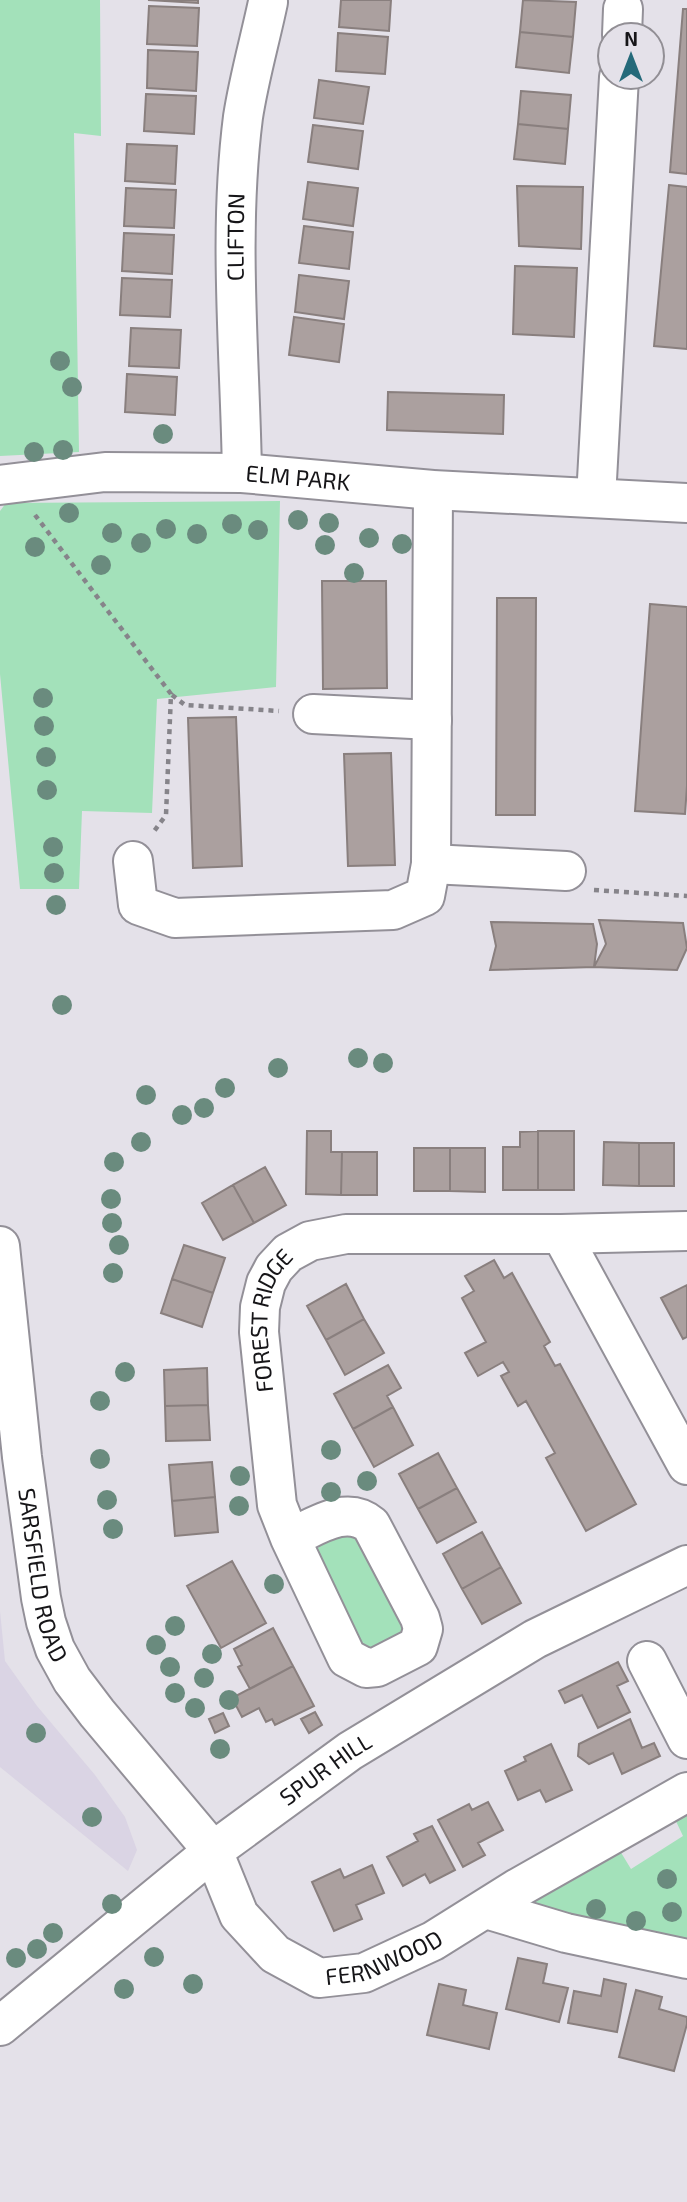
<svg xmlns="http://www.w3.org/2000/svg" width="687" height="2202" font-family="'Exo 2',sans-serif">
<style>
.built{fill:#dad4e4}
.green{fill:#a3e1ba}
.building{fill:#aba09f;stroke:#897f7e;stroke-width:2}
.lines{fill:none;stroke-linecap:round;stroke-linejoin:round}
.minor-casing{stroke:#939098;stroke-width:42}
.path{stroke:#86848a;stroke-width:4.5;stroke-dasharray:5 5;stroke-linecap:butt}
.minor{stroke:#fff;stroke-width:38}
.tree{fill:#6a8b7e}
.labels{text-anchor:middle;stroke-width:7;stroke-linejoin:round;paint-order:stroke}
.street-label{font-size:23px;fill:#161518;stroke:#e4e1e9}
</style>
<rect width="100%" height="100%" fill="#e4e1e9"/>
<path class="built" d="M0,1611L5,1661L37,1706L95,1775L125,1817L137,1850L128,1871L0,1767Z"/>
<path class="green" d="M0,0H100L101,136L74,133L79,452L0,456Z
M280,501L276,687L157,699L152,813L82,811L79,889H20L0,674V511L6,503Z
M356,1529L409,1631L374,1653L360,1646L316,1551L321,1543Z
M687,1810V1940L543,1910L536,1904L534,1899L617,1846L631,1869L683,1836L674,1817Z"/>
<path class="building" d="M148,0H198V3Z
M341,0H391L389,31L339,27Z
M523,0L576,2L573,37L520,32Z
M149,6L199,8L197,46L147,44Z
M683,9H687V174L670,172Z
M520,32L573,37L569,73L516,67Z
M338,33L388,37L385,74L336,71Z
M148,50L198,52L196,91L147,88Z
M319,80L369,87L363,124L314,118Z
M521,91L571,95L568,129L518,124Z
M146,94L196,96L194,134L144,131Z
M518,124L568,129L565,164L514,159Z
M313,125L363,131L358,169L308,162Z
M127,144L177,146L175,184L125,181Z
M308,182L358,188L353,226L303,219Z
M669,185L687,187V349L654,346Z
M517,186L583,187L581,249L519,246Z
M126,188L176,190L174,228L124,226Z
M304,226L353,232L349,269L299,263Z
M124,233L174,235L172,274L122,271Z
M515,266L577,268L574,337L513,334Z
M299,275L349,281L344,319L295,312Z
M122,278L172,280L170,317L120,315Z
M294,317L344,324L339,362L289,355Z
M131,328L181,330L179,368L129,366Z
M127,374L177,377L175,415L125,412Z
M388,392L504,395L503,434L387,430Z
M322,581H386L387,688L323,689Z
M497,598H536L535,815H496Z
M650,604L687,607V786L685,814L635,811Z
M236,717L242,866L193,868L188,718Z
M391,753L395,865L348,866L344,754Z
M599,920L683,923L687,948L677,970L594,967L606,944Z
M491,922L593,924L597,944L594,967L490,970L496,946Z
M307,1131H331V1152H342L341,1195L306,1194Z
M538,1131V1190H503V1147H520V1132Z
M538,1131H574V1190H538Z
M604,1142L639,1143V1186L603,1185Z
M639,1143H674V1186H639Z
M414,1148H450V1191H414Z
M450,1148H485V1192L450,1191Z
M342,1152H377V1195H341Z
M265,1167L286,1205L254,1223L233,1185Z
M233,1185L254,1223L223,1240L202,1203Z
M184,1245L225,1258L213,1293L172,1279Z
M494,1260L504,1278L512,1273L550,1342L544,1346L555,1366L560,1364L636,1504L586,1531L546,1458L555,1453L526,1401L518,1406L501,1376L509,1372L503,1362L478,1376L465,1353L486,1342L462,1298L474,1291L465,1276Z
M172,1279L213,1293L202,1327L161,1313Z
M346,1284L364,1319L326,1340L307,1306Z
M687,1285V1337L683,1339L661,1298Z
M364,1319L384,1353L345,1375L326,1340Z
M388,1365L401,1388L387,1396L393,1407L353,1429L334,1394Z
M207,1368L208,1405L165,1406L164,1370Z
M208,1405L210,1440L166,1441L165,1406Z
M393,1407L413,1445L374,1467L353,1429Z
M438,1453L457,1488L418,1509L399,1474Z
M212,1462L215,1497L172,1501L169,1465Z
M457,1488L476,1522L437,1543L418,1509Z
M215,1497L218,1532L175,1536L172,1501Z
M482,1532L501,1567L462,1589L443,1554Z
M232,1561L266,1623L221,1648L187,1586Z
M501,1567L521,1603L482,1624L462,1589Z
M273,1628L293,1666L250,1689L238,1667L242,1665L234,1649Z
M618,1662L628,1681L617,1686L630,1712L598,1728L582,1695L565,1703L559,1691Z
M293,1666L314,1706L275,1725L272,1719L266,1722L259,1708L242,1717L232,1698Z
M315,1712L322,1725L309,1733L301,1719Z
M223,1713L229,1726L215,1733L209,1719Z
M630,1719L642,1748L654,1743L660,1756L622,1774L613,1753L589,1764L578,1756L579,1744Z
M551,1744L572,1790L546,1802L540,1790L518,1800L505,1771L526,1761L524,1757Z
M488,1802L503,1830L478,1843L485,1855L463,1867L438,1820L469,1804L472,1810Z
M432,1826L455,1870L430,1883L425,1874L403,1886L387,1857L418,1841L414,1834Z
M372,1865L384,1893L356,1905L362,1919L334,1931L312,1882L340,1869L344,1878Z
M518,1958L547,1964L543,1983L568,1988L559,2022L506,2009Z
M604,1979L626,1984L617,2032L568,2023L574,1991L601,1996Z
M439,1984L466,1990L463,2005L497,2013L489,2049L427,2035Z
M636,1990L662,1997L659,2009L687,2017V2024L674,2071L619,2057Z"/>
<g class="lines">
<defs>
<g id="minor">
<path d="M622,35L623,9"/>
<path id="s1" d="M242,473C240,354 228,235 243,117C249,78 260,40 268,2"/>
<path id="s2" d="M0,485L105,472L242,473L433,490L687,503"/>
<path d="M596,498L619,77"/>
<path d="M313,714L432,720"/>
<path d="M133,861L138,905L175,918L393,910L425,896L431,864L433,490"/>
<path d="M431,864L566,871"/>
<path d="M561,1234L687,1465"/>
<path id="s3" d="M0,1246L22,1457L41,1598L46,1622L55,1649L72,1680L97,1713L213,1851L239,1915L275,1954L319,1978L364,1973L433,1941L516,1889L687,1792"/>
<path id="s4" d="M290,1538C315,1527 346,1504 371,1525L420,1618L423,1629L418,1646L377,1667L366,1668L347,1658L290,1538L277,1505L259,1332L260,1307L266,1283L274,1268L288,1253L310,1241L346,1234H561L687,1231"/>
<path d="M647,1661L687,1739"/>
<path d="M486,1909L566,1933L687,1959"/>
<path id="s5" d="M0,2026L213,1851L350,1751L535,1639L687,1565"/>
</g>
</defs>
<use href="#minor" class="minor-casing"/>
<path class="path" d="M35,515L171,694L166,815L152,834
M172,695L185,705L279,711
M594,890L687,896"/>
<use href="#minor" class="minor"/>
</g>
<g class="tree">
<circle cx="60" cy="361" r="10"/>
<circle cx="72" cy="387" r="10"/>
<circle cx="163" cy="434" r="10"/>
<circle cx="63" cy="450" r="10"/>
<circle cx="34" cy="452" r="10"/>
<circle cx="69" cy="513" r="10"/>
<circle cx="298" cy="520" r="10"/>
<circle cx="329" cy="523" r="10"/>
<circle cx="232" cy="524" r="10"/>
<circle cx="166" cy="529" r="10"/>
<circle cx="258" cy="530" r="10"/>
<circle cx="112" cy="533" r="10"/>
<circle cx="197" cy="534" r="10"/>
<circle cx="369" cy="538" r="10"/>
<circle cx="141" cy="543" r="10"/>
<circle cx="402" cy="544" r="10"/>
<circle cx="325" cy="545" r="10"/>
<circle cx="35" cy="547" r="10"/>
<circle cx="101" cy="565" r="10"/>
<circle cx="354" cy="573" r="10"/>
<circle cx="43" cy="698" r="10"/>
<circle cx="44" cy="726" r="10"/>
<circle cx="46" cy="757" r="10"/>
<circle cx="47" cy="790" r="10"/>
<circle cx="53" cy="847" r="10"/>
<circle cx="54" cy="873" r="10"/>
<circle cx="56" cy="905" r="10"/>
<circle cx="62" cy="1005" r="10"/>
<circle cx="358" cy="1058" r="10"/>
<circle cx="383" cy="1063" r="10"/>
<circle cx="278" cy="1068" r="10"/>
<circle cx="225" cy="1088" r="10"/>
<circle cx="146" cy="1095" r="10"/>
<circle cx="204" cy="1108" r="10"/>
<circle cx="182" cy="1115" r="10"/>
<circle cx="141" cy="1142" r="10"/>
<circle cx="114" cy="1162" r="10"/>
<circle cx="111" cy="1199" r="10"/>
<circle cx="112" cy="1223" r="10"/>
<circle cx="119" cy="1245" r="10"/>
<circle cx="113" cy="1273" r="10"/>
<circle cx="125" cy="1372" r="10"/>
<circle cx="100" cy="1401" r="10"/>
<circle cx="331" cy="1450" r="10"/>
<circle cx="100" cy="1459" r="10"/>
<circle cx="240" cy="1476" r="10"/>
<circle cx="367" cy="1481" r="10"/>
<circle cx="331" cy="1492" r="10"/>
<circle cx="107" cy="1500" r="10"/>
<circle cx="239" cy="1506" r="10"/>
<circle cx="113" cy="1529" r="10"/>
<circle cx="274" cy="1584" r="10"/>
<circle cx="175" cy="1626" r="10"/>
<circle cx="156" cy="1645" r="10"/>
<circle cx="212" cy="1654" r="10"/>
<circle cx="170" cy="1667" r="10"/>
<circle cx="204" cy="1678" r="10"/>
<circle cx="175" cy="1693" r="10"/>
<circle cx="229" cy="1700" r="10"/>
<circle cx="195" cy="1708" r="10"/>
<circle cx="36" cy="1733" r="10"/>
<circle cx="220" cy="1749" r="10"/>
<circle cx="92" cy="1817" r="10"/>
<circle cx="667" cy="1879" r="10"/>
<circle cx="112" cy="1904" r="10"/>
<circle cx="596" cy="1909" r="10"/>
<circle cx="672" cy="1912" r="10"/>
<circle cx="636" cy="1921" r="10"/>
<circle cx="53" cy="1933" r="10"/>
<circle cx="37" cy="1949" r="10"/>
<circle cx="154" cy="1957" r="10"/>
<circle cx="16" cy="1958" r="10"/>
<circle cx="193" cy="1984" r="10"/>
<circle cx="124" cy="1989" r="10"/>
</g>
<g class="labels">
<g class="street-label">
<text dy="8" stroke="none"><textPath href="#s1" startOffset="236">CLIFTON</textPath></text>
<text dy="8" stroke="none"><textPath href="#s2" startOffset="299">ELM PARK</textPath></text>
<text dy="8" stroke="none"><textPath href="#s4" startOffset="656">FOREST RIDGE</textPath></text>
<text dy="8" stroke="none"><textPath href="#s3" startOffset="332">SARSFIELD ROAD</textPath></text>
<text dy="8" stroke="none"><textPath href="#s5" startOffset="415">SPUR HILL</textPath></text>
<text dy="8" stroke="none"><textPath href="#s3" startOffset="905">FERNWOOD</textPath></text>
</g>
</g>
<g transform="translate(631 56)"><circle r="33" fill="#e4e1e9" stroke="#928f95" stroke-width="2"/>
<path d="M0-5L12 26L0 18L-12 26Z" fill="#256a7a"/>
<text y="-10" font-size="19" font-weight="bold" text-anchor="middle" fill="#161518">N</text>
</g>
</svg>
